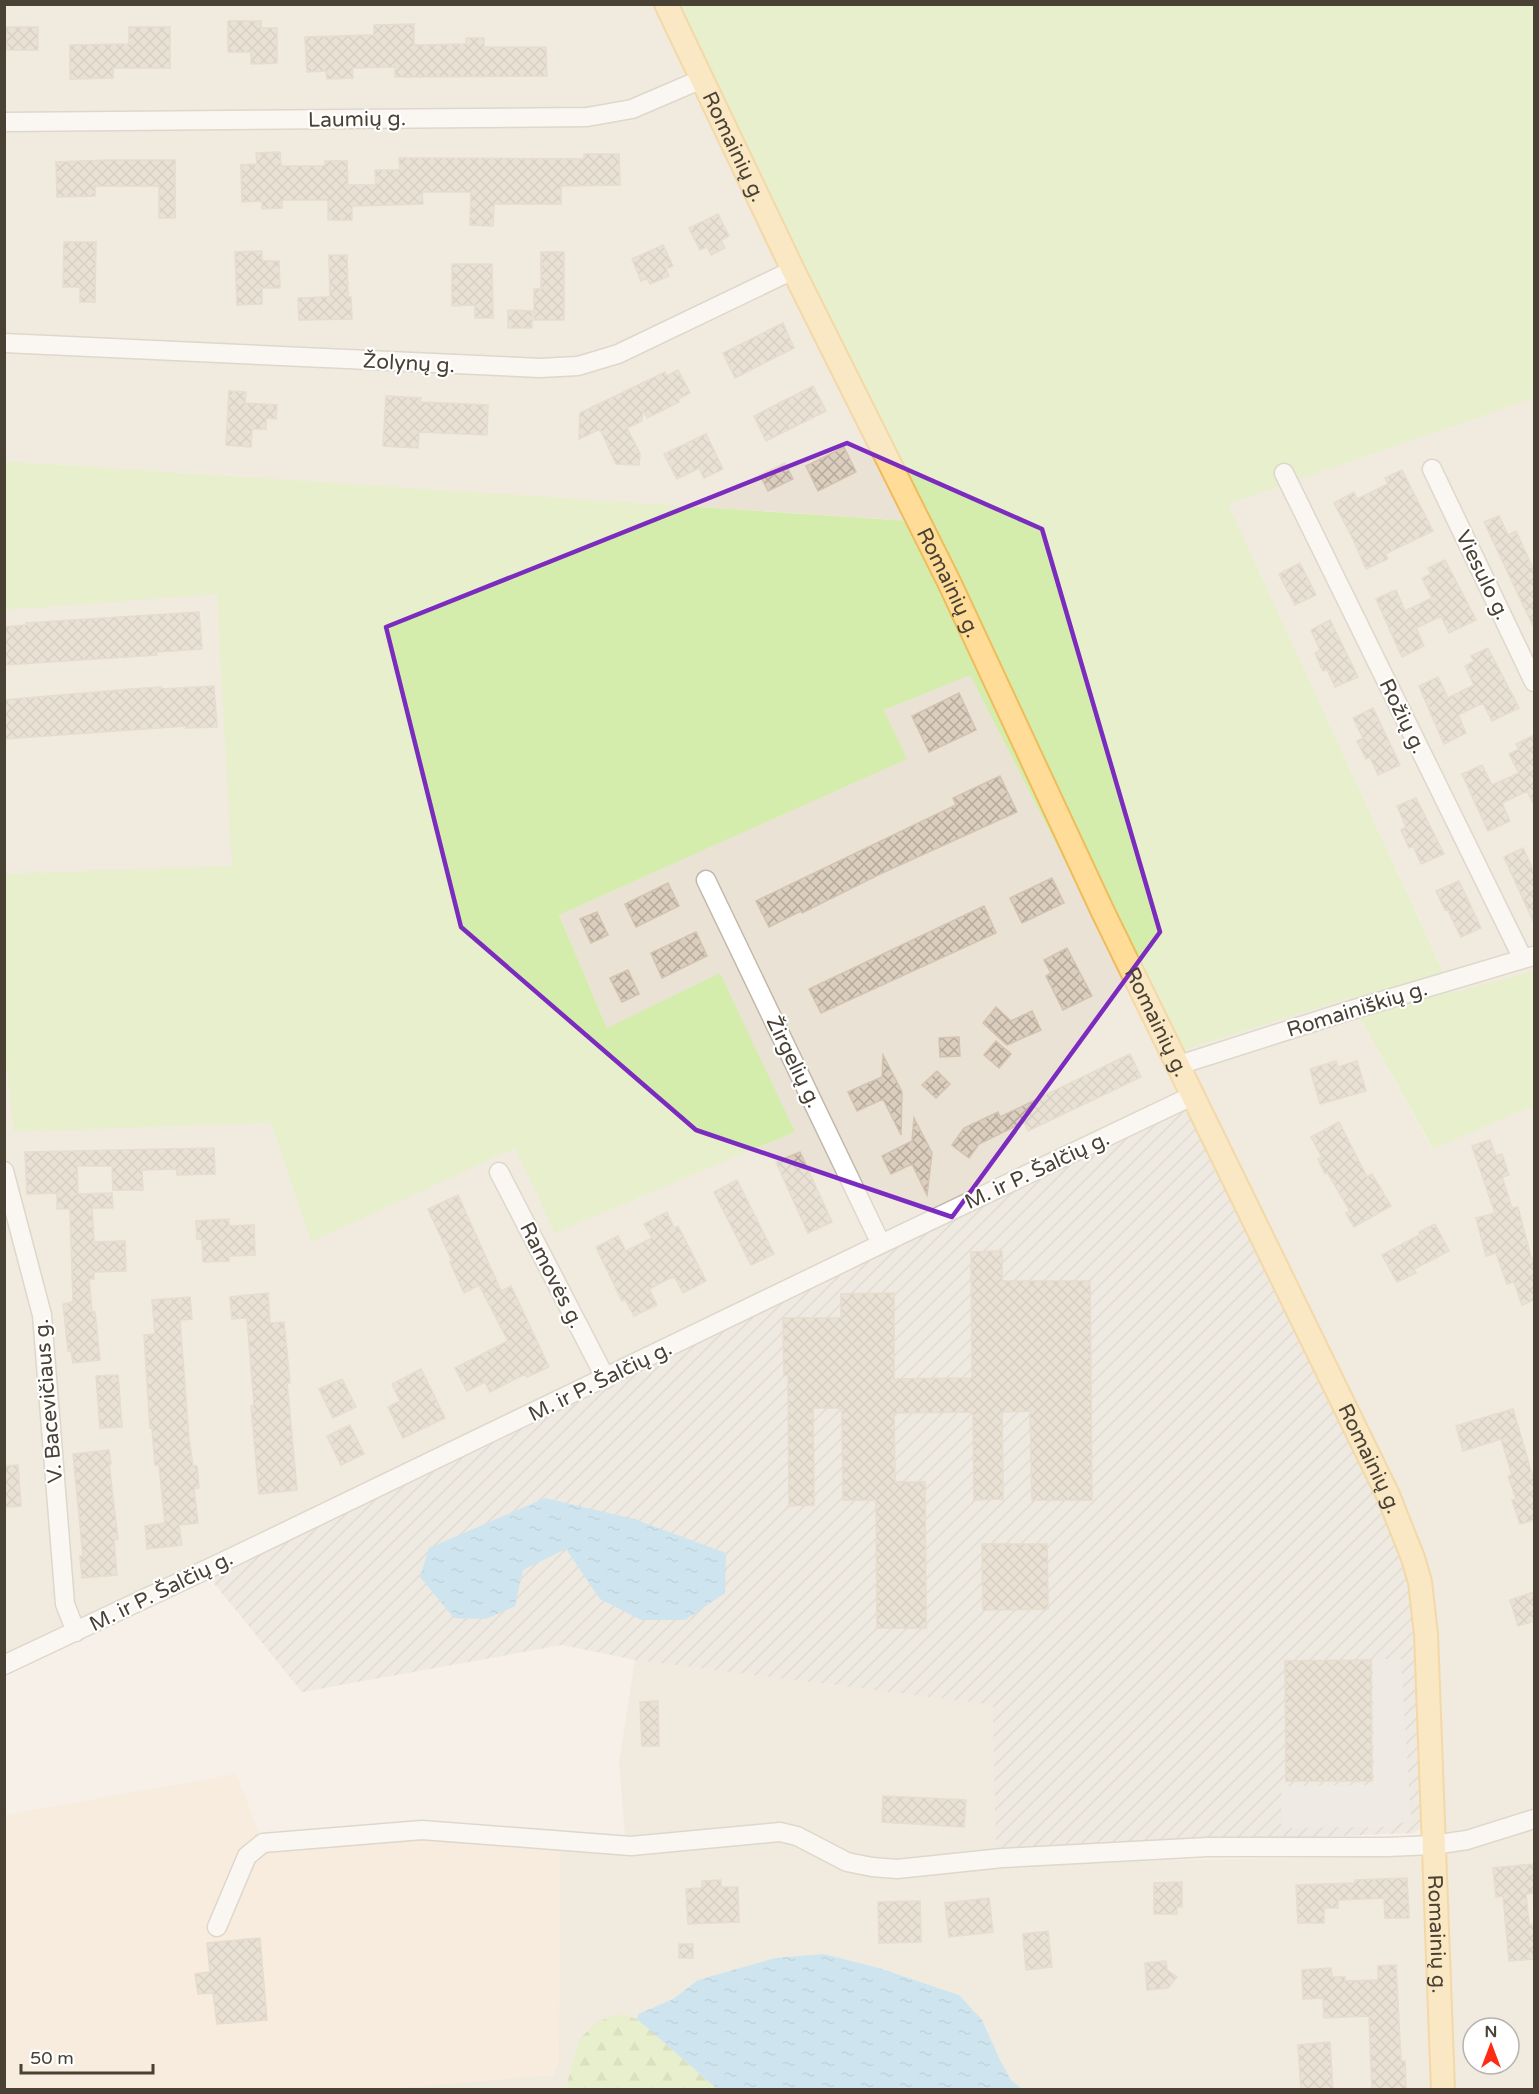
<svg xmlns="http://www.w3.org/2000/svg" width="1539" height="2094" font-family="'Varela Round',sans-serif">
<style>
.residential{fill:#eae2d5;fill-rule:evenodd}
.commercial{fill:#f9e6d1}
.industrial{fill:url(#industrial-furrows)}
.green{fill:#d4edad}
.forest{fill:url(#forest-firs)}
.parking{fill:#e6e3e0}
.water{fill:url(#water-ripples)}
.building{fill:url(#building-cross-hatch);stroke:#d4c3ae;stroke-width:1.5}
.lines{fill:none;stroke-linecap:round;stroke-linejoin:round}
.minor-casing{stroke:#c2b8a9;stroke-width:21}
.major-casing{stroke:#f0bb5b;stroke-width:26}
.minor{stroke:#fff;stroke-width:18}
.major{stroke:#ffdc97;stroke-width:22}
.marked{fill:none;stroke:#7b2cbf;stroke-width:4.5;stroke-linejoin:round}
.labels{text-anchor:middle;stroke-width:4.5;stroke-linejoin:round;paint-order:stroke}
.street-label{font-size:21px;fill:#4a4135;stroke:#fff}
</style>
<defs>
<pattern id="industrial-furrows" width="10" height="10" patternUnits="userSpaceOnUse" patternTransform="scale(1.5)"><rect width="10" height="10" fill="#e5dfd9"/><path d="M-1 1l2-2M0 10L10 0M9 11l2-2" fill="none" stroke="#c6c1bb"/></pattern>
<pattern id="forest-firs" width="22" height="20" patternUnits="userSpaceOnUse" patternTransform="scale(1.5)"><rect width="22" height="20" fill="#d4edad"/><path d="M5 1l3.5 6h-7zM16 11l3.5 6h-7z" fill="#b8cc95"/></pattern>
<pattern id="water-ripples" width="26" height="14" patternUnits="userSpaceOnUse" patternTransform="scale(1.5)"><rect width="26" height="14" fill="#9ed8f8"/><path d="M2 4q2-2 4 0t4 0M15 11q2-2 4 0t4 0" fill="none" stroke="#83b1ca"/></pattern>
<pattern id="building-cross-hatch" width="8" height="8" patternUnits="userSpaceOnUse" patternTransform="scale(1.5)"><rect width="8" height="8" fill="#dbcebf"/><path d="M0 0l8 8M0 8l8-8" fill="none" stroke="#b4a99c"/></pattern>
</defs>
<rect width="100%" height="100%" fill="#f5f0e8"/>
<path class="residential" d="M4,5H666L912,521L5,461Z
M1534,398V971L1454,994L1228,504Z
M217,593L233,867L5,874L4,610Z
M970,674L1164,1056L1349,998L1432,1149L1530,1107L1534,1116V2089H1022L1011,2080L959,1995L879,1968L824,1954L698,1980L673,1999L638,2014L637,2019L621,2014L580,2038L565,2089H379L553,2075L559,2062L560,1841L625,1837L619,1762L635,1660L994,1705L996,1850L1111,1861L1424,1856L1411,1599L622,1378L5,1673L4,1043L15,1132L271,1123L311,1242L516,1147L555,1233L795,1132L607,1028L559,915L906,759L884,710ZM1473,2028H1509V2064H1473Z"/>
<path class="commercial" d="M236,1774L263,1843L422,1830L560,1841L559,2062L552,2075L379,2090H5V1815Z"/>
<path class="industrial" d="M1190,1106L1401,1547L1411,1599L1423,1827L1413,1833L996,1850L993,1705L635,1660L562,1645L302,1692L209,1577Z"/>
<path class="green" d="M666,5H1534V398L1228,504L1453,993L1534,971V1116L1530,1107L1433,1149L1349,998L1164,1056L970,675L884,710L907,759L559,915L607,1028L720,973L795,1132L555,1233L515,1148L311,1242L271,1123L14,1132L4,1043L5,874L232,866L217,594L5,610L4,461L911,521Z"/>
<path class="forest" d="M621,2014L637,2019L717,2089L565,2090L580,2038L599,2021Z"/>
<path class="parking" d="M1373,1659H1401L1411,1819L1392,1827L1281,1828V1786L1374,1785Z"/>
<path class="water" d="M545,1498L634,1519L726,1553L725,1593L685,1620H641L600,1599L566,1549L523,1570L515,1606L486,1619L454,1618L420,1577L429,1548Z
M824,1954L879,1968L959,1995L982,2020L1000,2060L1011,2080L1022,2089H717L637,2019L638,2014L673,1999L698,1980L775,1958Z"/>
<path class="building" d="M228,21H261V28H277V63L251,64V52H228Z
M414,24V45L466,44V38H484V47H546L547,76L395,77V67L352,68L353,78L327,79L326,71L307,72L305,37L374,35V25Z
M6,27H38V50H6Z
M129,27H170V68H113V78L70,79V45L129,44Z
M280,152L281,166H325V161H347L348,185H376L375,170H400L399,158L584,159V154H619L620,185L561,186V204H494L493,226L470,225L471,192H422L423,204L352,206V220H328V200H282V208L262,209V201L242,202L241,165L257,164L256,153Z
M109,160H175V218H159V186H95V196L57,197L56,162Z
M718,214L729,236L721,240L725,248L711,255L707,247L700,250L689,228Z
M64,242H96L95,302H80V287H63Z
M663,245L673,266L666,269L669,276L650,284L647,278L641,281L632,259Z
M262,251V261H279L280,288H262V304L237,305L235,252Z
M541,252H564V320H534V289H541Z
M329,255H347L348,297H351L352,319L299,320L298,298L330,297Z
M452,264H492L493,318H475V305L452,306Z
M508,310L532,311V328H508Z
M783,323L794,348L735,378L723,353Z
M678,370L690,393L678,399L679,402L647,418L643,410L642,421L627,428L640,454L639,465L616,464L600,429L579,439L580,413L665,372L667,376Z
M813,386L826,411L766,441L754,416Z
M229,391L246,392L245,403L277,405L276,419L266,418V429H252L251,447L226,445Z
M386,396L421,398L420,402L488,405L487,435L419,432L418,448L383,446Z
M706,434L723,469L704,478L699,468L677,479L664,454Z
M844,447L856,472L818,491L806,466Z
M785,463L793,479L768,491L760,475Z
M1402,470L1433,531L1385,554L1388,559L1366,569L1354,541L1334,503L1354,492L1357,499L1388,484L1385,478Z
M1499,516L1508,535L1516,531L1534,571V628L1484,522Z
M1445,560L1476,620L1449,633L1441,616L1416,628L1424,646L1402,657L1376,599L1396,590L1405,611L1432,598L1422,578L1431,574L1428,568Z
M1300,563L1316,595L1295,605L1279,574Z
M199,612L202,649L156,652L157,655L4,665V627L26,625V623Z
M1330,620L1358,677L1335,687L1327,669L1323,671L1315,653L1320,650L1311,630Z
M1488,648L1519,708L1492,721L1483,703L1458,715L1466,733L1444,744L1419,686L1438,677L1448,698L1474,685L1465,666L1474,661L1471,656Z
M214,686L217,727L186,728V726L4,739V700L131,689L161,687V689Z
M959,693L976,730L929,752L912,716Z
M1373,708L1400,765L1378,775L1370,757L1366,759L1357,741L1363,738L1353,718Z
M1534,735V805L1527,791L1502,803L1510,821L1488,831L1462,774L1482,765L1492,785L1519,773L1509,754L1519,749L1516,744Z
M1000,776L1017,812L880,874L802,913L801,911L769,927L756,901L956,805L953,798Z
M1416,798L1444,854L1421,864L1413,846L1409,848L1401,830L1406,827L1397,806Z
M1523,848L1534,872V923L1504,857Z
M1052,878L1064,903L1022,923L1010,898Z
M1459,881L1481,928L1461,937L1447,909L1445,910L1436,891Z
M668,883L679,906L636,927L625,904Z
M984,906L996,933L821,1013L809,989Z
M597,912L608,935L591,943L580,919Z
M696,932L707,956L662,978L651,953Z
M1067,948L1092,996L1063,1010L1046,976L1051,973L1044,960Z
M628,970L639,994L622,1002L610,978Z
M996,1007L1011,1021L1032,1011L1041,1030L1007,1045L983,1023Z
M959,1037L960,1056L940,1057L939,1038Z
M996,1041L1011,1054L999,1068L984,1055Z
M1130,1054L1141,1077L1028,1131L1024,1122L979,1144L969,1158L952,1145L964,1128L998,1112L1000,1117Z
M883,1055L902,1092L901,1135L883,1099L857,1111L848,1092L882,1077Z
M1336,1061L1338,1067L1357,1061L1366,1091L1320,1104L1310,1069Z
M937,1071L950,1084L936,1098L922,1085Z
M914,1118L932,1153L927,1195L912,1164L891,1174L882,1156L912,1141Z
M1339,1122L1367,1177L1372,1174L1391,1206L1354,1227L1346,1213L1350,1211L1327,1172L1325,1174L1318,1159L1322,1157L1311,1137Z
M1490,1140L1496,1156L1502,1154L1509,1175L1502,1177L1512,1208L1518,1207L1531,1258L1534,1257V1300L1522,1305L1514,1282L1507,1284L1496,1253L1486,1256L1476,1218L1495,1213L1472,1146Z
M214,1148L215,1174L177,1175V1169L142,1170L143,1190H113L112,1166H77L78,1194L112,1193L113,1208H92L94,1242L125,1241L126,1271L94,1272V1279H89L92,1312H95L100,1360L73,1363L71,1350L68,1351L63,1304L73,1302L70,1209H57V1193L27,1194L25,1152Z
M800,1152L832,1222L808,1233L776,1162Z
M737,1180L774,1254L751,1265L714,1192Z
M458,1195L501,1291L511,1286L549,1367L527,1377L525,1374L490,1392L485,1382L467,1391L455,1368L508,1341L479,1285L464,1293L450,1262L452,1261L428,1209Z
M667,1212L674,1228L678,1226L706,1281L683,1293L674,1276L649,1289L657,1305L634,1316L625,1299L622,1301L596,1247L618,1236L626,1251L652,1238L644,1224Z
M229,1219V1226L254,1225L255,1255L229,1256V1261L203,1262L202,1239H197L196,1221Z
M1435,1224L1449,1251L1414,1269L1416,1273L1397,1282L1382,1255L1421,1234L1419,1232Z
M1002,1251V1281H1090L1092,1500H1032L1030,1411L1002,1412L1003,1499L974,1500L973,1412L894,1413L895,1482H925L926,1628H877L876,1500H843L842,1408H813L814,1505L789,1506L788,1375H784L783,1318H841V1294L894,1293V1379L972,1378L971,1252Z
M268,1293L270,1323L284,1322L290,1383H287L297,1490L259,1494L251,1406L254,1405L247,1318L232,1319L230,1297Z
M190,1297L192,1319L180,1320L189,1439L193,1466H197L199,1488L194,1489L198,1523L179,1525L182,1545L147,1549L145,1526L165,1523L159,1465H155L152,1428H150L144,1335L155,1334L152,1300Z
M421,1369L445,1418L403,1438L388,1407L400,1401L392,1384Z
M118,1375L122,1427L100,1428L96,1376Z
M342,1379L356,1407L333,1418L319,1389Z
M1513,1409L1534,1481V1520L1520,1524L1512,1500L1516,1499L1508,1476L1512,1475L1501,1439L1463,1451L1456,1426Z
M350,1425L364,1454L341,1465L327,1436Z
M109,1450L111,1464H109L118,1539L114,1540L117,1575L82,1578L80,1556H83L73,1454Z
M18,1465L21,1506L4,1507V1466Z
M982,1544H1047L1048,1609L983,1610Z
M1534,1592V1621L1518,1626L1510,1600Z
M1371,1660L1372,1781H1286L1285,1661Z
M658,1701L659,1746H642L640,1702Z
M883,1796L966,1800L964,1827L882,1822Z
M1534,1864V1893L1526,1894L1529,1925L1534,1924V1959L1509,1961L1503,1896L1496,1897L1493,1868Z
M1407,1878L1409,1918H1385L1384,1898L1338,1900V1908H1324V1923H1298L1296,1885L1355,1883V1880Z
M721,1880V1887H738L739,1922L688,1924L686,1889L702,1888V1881Z
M1182,1882V1907H1177V1914H1154V1883Z
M989,1898L993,1932L949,1937L945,1903Z
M920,1901L921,1942L879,1943L878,1902Z
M1048,1931L1052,1967L1026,1970L1023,1934Z
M260,1938L267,2020L217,2024L213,1993L198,1994L195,1974L210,1972L207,1943Z
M679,1944H693V1958H679Z
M1166,1961L1167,1970L1177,1977L1168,1988L1147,1990L1145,1963Z
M1396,1965L1401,2061H1405L1406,2090H1372L1369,2016L1324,2018L1323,1998L1303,1999L1302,1970L1331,1968L1332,1977H1345V1981L1378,1980V1966Z
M1330,2042L1333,2090H1301L1298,2045Z"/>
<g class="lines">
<defs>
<path id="minor" d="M4,122L587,117L632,109L702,79
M4,343L540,368L578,366L618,354L793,270
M1432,469L1534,682
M1284,473L1523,959
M706,880L881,1244
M1179,1065L1348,1011L1533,956
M4,1171L42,1315L65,1604L76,1632
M499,1172L606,1379
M4,1665L235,1556L881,1244L1194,1095
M217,1927L247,1856L263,1843L422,1830L631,1846L780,1832L797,1836L847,1862L872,1867L897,1869L1002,1858L1208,1847H1387L1433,1845L1467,1840L1534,1819"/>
<g id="major">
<path id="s1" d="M666,4L793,270L949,582L1103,912L1388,1495L1413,1558L1420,1582L1426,1634L1443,2090"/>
</g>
</defs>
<use href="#minor" class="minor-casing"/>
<use href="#major" class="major-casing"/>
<use href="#minor" class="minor"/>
<use href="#major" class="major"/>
</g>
<path d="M0 0H1539V2094H0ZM847,443L1042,529L1160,932L952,1217L696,1130L461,927L386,627Z" fill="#f5f0e8" fill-opacity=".55" fill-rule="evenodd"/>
<path class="marked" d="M847,443L1042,529L1160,932L952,1217L696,1130L461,927L386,627Z"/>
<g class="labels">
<g class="street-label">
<text transform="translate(357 119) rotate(-1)" y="7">Laumių g.</text>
<text dy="7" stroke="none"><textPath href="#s1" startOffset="158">Romainių g.</textPath></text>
<text transform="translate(409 363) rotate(3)" y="7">Žolynų g.</text>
<text transform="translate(1483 575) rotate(64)" y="7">Viesulo g.</text>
<text dy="7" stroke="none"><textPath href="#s1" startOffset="644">Romainių g.</textPath></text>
<text transform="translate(1403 716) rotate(64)" y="7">Rožių g.</text>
<text transform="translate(1357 1009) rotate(-17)" y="7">Romainiškių g.</text>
<text dy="7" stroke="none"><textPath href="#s1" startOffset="1130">Romainių g.</textPath></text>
<text transform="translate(794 1062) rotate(64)" y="7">Žirgelių g.</text>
<text transform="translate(1037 1170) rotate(-25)" y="7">M. ir P. Šalčių g.</text>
<text transform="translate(552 1275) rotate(63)" y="7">Ramovės g.</text>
<text transform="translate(600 1381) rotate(-26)" y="7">M. ir P. Šalčių g.</text>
<text transform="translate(48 1401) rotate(-95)" y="7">V. Bacevičiaus g.</text>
<text dy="7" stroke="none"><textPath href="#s1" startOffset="1616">Romainių g.</textPath></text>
<text transform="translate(161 1591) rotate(-26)" y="7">M. ir P. Šalčių g.</text>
<text dy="7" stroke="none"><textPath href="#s1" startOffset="2102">Romainių g.</textPath></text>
</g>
</g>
<rect width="1539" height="2094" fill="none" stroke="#4a4135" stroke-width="12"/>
<g transform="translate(1491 2046)"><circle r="28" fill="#ffffff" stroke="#b7b3ae" stroke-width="1.5"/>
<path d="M0-4.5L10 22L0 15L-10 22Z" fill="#ff2b15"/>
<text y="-9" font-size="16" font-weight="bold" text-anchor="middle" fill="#4a4135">N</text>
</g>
<path d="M21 2064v9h132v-9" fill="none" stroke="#4a4135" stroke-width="3"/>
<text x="30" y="2064" font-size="18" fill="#4a4135" stroke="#ffffff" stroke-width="4.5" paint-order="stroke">50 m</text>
</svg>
